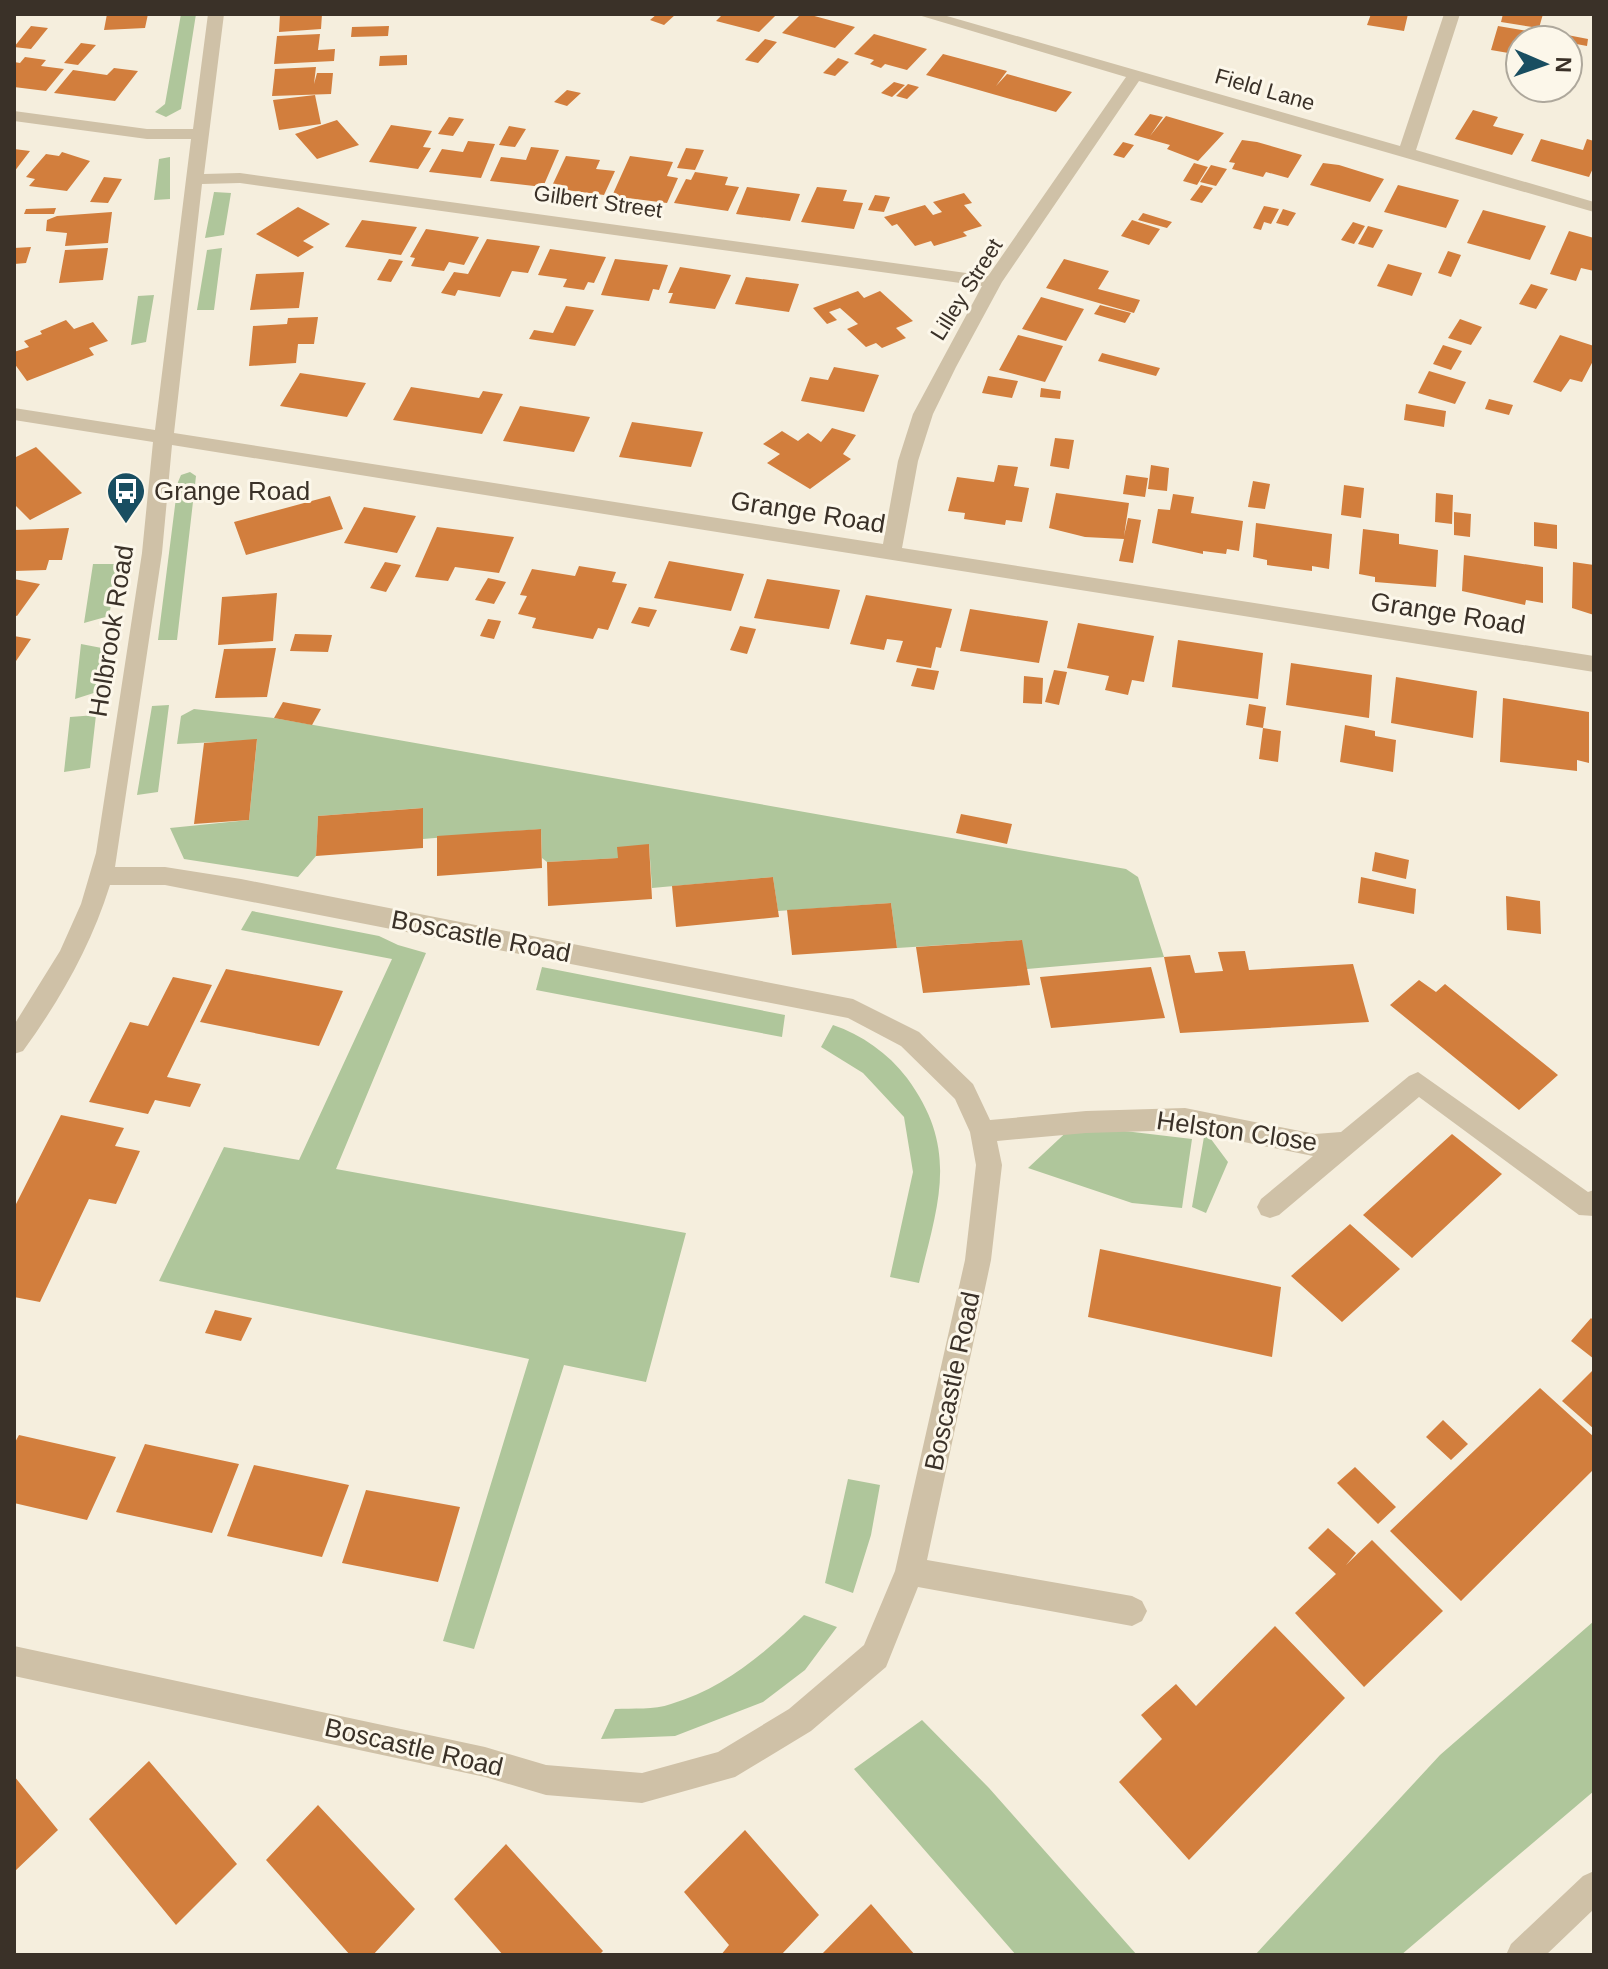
<svg xmlns="http://www.w3.org/2000/svg" width="1608" height="1969" font-family="Helvetica,sans-serif">
<style>
.green{fill:#afc69b}
.building{fill:#d27e3d}
.lines{fill:none;stroke-linecap:round;stroke-linejoin:round}
.minor{fill:#cfc1a7;fill-rule:evenodd}
.labels{text-anchor:middle;stroke-width:6;stroke-linejoin:round;paint-order:stroke}
.far-street-label{font-size:22px;fill:#3a3128;stroke:#fcf7ea}
.poi-label{font-size:26px;fill:#3a3128;stroke:#fcf7ea;text-anchor:start}
.street-label{font-size:26px;fill:#3a3128;stroke:#fcf7ea}
</style>
<rect width="100%" height="100%" fill="#f5eedd"/>
<path class="green" d="M181,14H196L181,109L166,117L155,112L165,104Z
M170,157V199L154,200L159,159Z
M214,192L231,193L224,235L205,238Z
M222,248L214,310H197L207,250Z
M154,295L146,342L131,345L138,296Z
M190,472L196,476L177,640H158L178,482L181,475Z
M93,564H115L118,567L109,616L84,623Z
M81,644L107,649L100,691L75,699Z
M169,705L158,792L137,795L152,706Z
M194,709L274,718L1126,869L1138,877L1164,957L1027,969L1021,940L897,948L891,903L778,911L773,877L652,888L649,844L618,858L547,862L542,858L541,829L423,839L422,808L318,816L316,856L298,877L184,859L170,828L249,820L257,740L177,744L181,716Z
M96,715L90,768L64,772L70,717Z
M252,911L379,936L398,945L426,953L336,1169L686,1233L646,1382L564,1365L474,1649L443,1641L529,1359L159,1281L224,1147L299,1160L392,959L241,930Z
M542,967L785,1015L782,1037L536,990Z
M833,1025C862,1035 888,1053 907,1078C960,1150 938,1203 919,1283L890,1277L913,1172L904,1117L863,1073L821,1047Z
M1074,1125L1192,1139L1182,1208L1132,1203L1028,1168Z
M1205,1131L1228,1162L1206,1213L1192,1207Z
M848,1479L880,1485L871,1535L853,1593L825,1583Z
M804,1615L837,1627L805,1670L763,1702L675,1736L601,1739L615,1709C633,1708 654,1710 671,1704C725,1688 765,1653 804,1615Z
M1594,1621V1791L1401,1955H1255L1440,1755Z
M922,1720L989,1788L1137,1955H1016L854,1769Z"/>
<path class="building" d="M107,14H148L145,28L104,30Z
M280,14H322L321,29L279,32Z
M657,14H676L664,25L650,20Z
M716,14H777L759,32L716,21L721,16Z
M801,14H807L855,27L835,48L782,33Z
M1371,14H1408L1404,31L1367,25Z
M1503,14H1543L1539,28L1501,22Z
M31,26L48,28L31,49L14,47Z
M389,26L388,36L351,37L352,27Z
M1498,26L1534,32L1549,35L1547,40H1520V55L1491,50Z
M1557,33L1588,39L1587,46L1555,40Z
M320,34L318,50L335,49L334,61L274,64L277,36Z
M874,34L927,49L907,70L885,64L881,68L870,64L874,60L854,54Z
M765,39L777,42L758,63L745,60Z
M81,43L96,45L78,65L64,63Z
M943,54L1007,71L996,86L1007,74L1072,92L1056,112L926,75Z
M407,55V65L379,66L380,56Z
M25,57L46,60L41,66L64,69L46,91L14,87V62L20,63Z
M838,58L849,62L835,76L823,73Z
M316,67L314,84L317,73H333L331,94L272,96L275,69Z
M114,68L138,71L115,101L54,93L73,70L107,75Z
M894,82L905,85L892,97L881,93Z
M908,84L919,87L907,99L896,96Z
M567,90L581,93L567,106L554,102Z
M315,95L321,124L279,130L273,100Z
M1473,110L1498,117L1493,126L1524,134L1512,155L1455,139Z
M1150,114L1163,117L1150,136L1166,116L1224,133L1198,161L1167,149L1170,145L1134,135Z
M449,117L464,119L453,136L438,134Z
M337,120L359,145L317,159L295,134Z
M391,125L432,131L423,147L431,148L418,169L369,162Z
M509,126L526,129L515,147L499,145Z
M1541,139L1583,150L1587,139L1594,141V166L1589,177L1531,161Z
M1242,140L1257,142L1302,155L1288,178L1266,172L1263,177L1232,169L1235,163L1229,162Z
M468,141L495,144L481,178L429,172L442,149L463,152Z
M1123,142L1134,145L1124,158L1113,155Z
M531,147L559,150L543,187L490,181L501,157L526,160Z
M686,148L704,150L695,170L677,168Z
M14,149L30,151L14,172Z
M62,152L90,161L67,191L29,186L35,179L26,177L46,154L59,156Z
M566,156L600,160L596,169L615,171L604,195L551,188Z
M630,156L673,162L667,176L678,178L667,203L612,196Z
M1194,163L1208,167L1197,185L1183,181Z
M1323,163L1339,165L1384,179L1370,202L1310,185Z
M1211,165L1227,169L1216,186L1200,182Z
M695,172L728,177L725,185L739,187L728,211L674,203L686,179L691,180Z
M104,177L122,179L108,203L90,202Z
M1201,185L1213,188L1202,203L1190,200Z
M1398,185L1459,200L1446,228L1384,212Z
M747,187L800,194L790,221L736,214Z
M817,187L847,190L843,201L863,203L854,229L801,222Z
M964,193L972,203L964,205L982,226L963,232L967,236L934,246L931,241L915,246L897,224L892,226L884,217L925,205L933,215L942,212L933,202Z
M875,195L890,197L884,212L868,210Z
M1264,206L1279,209L1271,224L1264,222L1261,230L1253,228Z
M298,207L330,224L303,241L314,247L298,257L256,234Z
M56,208L54,214H24L26,209Z
M1283,209L1296,213L1288,226L1276,223Z
M1483,210L1546,226L1530,260L1467,243Z
M112,212L108,243L65,246L67,233L46,231L47,220L57,216Z
M1143,213L1172,222L1167,228L1138,220Z
M362,220L417,227L401,255L345,247Z
M1132,220L1160,229L1149,245L1121,236Z
M1353,222L1365,226L1354,244L1341,240Z
M1368,226L1383,230L1373,248L1358,244Z
M426,229L479,237L464,265L449,262L444,271L411,266L415,258L410,257Z
M1569,231L1594,238V271L1581,268L1576,281L1550,274Z
M487,239L540,246L528,273L512,271L500,297L458,290L455,296L441,293L454,272L468,274Z
M31,247L26,263L14,264V248Z
M108,248L103,280L59,283L65,250Z
M550,249L606,257L594,283L588,282L584,290L563,287L567,279L538,275Z
M1448,251L1461,255L1451,277L1438,273Z
M389,259L403,261L391,282L377,280Z
M615,259L668,265L659,290L653,289L649,301L601,295Z
M1064,259L1109,271L1098,289L1140,300L1134,313L1046,288Z
M1388,264L1422,273L1412,296L1377,286Z
M680,267L731,275L715,309L669,303L673,293H668Z
M304,272L299,308L250,310L256,274Z
M746,277L799,284L789,312L735,304Z
M1531,284L1548,289L1536,309L1519,304Z
M858,291L864,298L880,291L913,321L896,328L906,338L882,348L876,343L866,347L847,329L858,324L840,308L829,312L837,320L827,324L813,308Z
M1041,297L1084,309L1066,341L1022,329Z
M1100,305L1131,313L1125,323L1094,314Z
M566,306L594,310L575,346L529,339L534,330L553,333Z
M318,317L314,344H298L296,363L249,366L253,326L287,324L288,318Z
M1460,319L1482,327L1471,345L1448,338Z
M66,320L74,329L93,322L108,341L89,348L94,355L27,381L14,363V352L29,347L24,341L42,334L40,331Z
M1018,335L1063,346L1045,382L999,370Z
M1560,335L1594,346V359L1582,382L1570,379L1561,392L1533,382Z
M1443,345L1462,351L1451,370L1433,364Z
M1102,353L1160,368L1156,376L1098,361Z
M834,367L879,375L864,412L801,401L810,377L828,380Z
M1429,371L1466,382L1455,404L1418,393Z
M300,373L366,383L347,417L280,406Z
M988,376L1018,381L1012,398L982,393Z
M411,387L479,398L483,391L503,394L482,434L393,420Z
M1041,388L1061,391L1060,399L1040,397Z
M1489,399L1513,405L1509,415L1485,409Z
M1406,404L1446,411L1444,427L1404,420Z
M520,406L590,417L574,452L503,441Z
M632,422L703,432L691,467L619,457Z
M832,428L856,435L843,454L851,459L810,489L767,463L780,454L763,444L782,431L798,441L808,433L821,442Z
M1055,438L1074,440L1069,469L1050,466Z
M36,447L82,493L30,520L14,504V458Z
M998,465L1018,467L1014,486L1029,488L1022,522L1006,520L1005,525L964,519L965,513L948,511L957,477L994,482Z
M1151,465L1169,468L1167,491L1148,489Z
M1126,475L1148,478L1145,497L1123,494Z
M1253,481L1270,484L1265,509L1248,507Z
M1344,485L1364,488L1361,518L1341,515Z
M1056,493L1129,503L1124,536L1128,518L1141,520L1133,563L1119,561L1124,539L1085,537L1049,528Z
M1436,493L1453,495L1452,524L1435,522Z
M1173,494L1194,497L1191,513L1243,521L1239,551L1227,549L1226,554L1203,551V554L1152,543L1158,509L1170,510Z
M330,496L343,529L246,555L234,522Z
M364,507L416,516L397,553L344,543Z
M1454,512L1471,514L1470,537L1454,535Z
M1534,522L1557,525V549L1534,546Z
M1256,523L1332,534L1329,569L1312,566V571L1267,565V560L1253,557Z
M437,527L514,537L499,573L455,567L448,581L415,577Z
M69,528L62,560H49L46,570L14,571V530Z
M1363,529L1399,534V544L1438,550L1436,587L1375,582V577L1359,574Z
M1464,555L1543,567V603L1526,600L1525,605L1462,591Z
M669,561L744,574L731,611L654,598Z
M385,562L401,565L386,592L370,588Z
M1573,562L1594,565V615L1572,608Z
M579,566L616,572L612,582L627,584L608,630L598,628L593,639L532,628L536,618L518,614L527,596L520,595L532,569L575,576Z
M488,578L506,582L494,604L475,600Z
M14,579L40,584L17,616L14,615Z
M767,579L840,590L829,629L754,618Z
M277,593L273,641L218,645L222,597Z
M866,595L952,609L941,648L936,647L931,668L896,662L903,641L887,639L884,650L850,644Z
M639,607L657,610L649,627L631,623Z
M970,609L1048,621L1039,663L960,651Z
M488,619L501,621L494,639L480,636Z
M1078,623L1154,636L1144,682L1132,680L1128,695L1105,690L1109,676L1067,668Z
M740,626L756,629L747,654L730,650Z
M295,634L332,635L328,652L290,651Z
M14,636L31,639L14,664Z
M1178,640L1263,653L1258,699L1172,687Z
M276,648L267,697L215,698L224,649Z
M1291,663L1372,675L1369,718L1286,705Z
M917,668L939,671L934,690L911,686Z
M1054,670L1067,672L1059,705L1045,702Z
M1024,676L1043,678L1042,704L1023,703Z
M1396,677L1477,691L1473,738L1391,723Z
M1503,698L1589,712V763L1577,760V771L1500,762Z
M283,702L321,709L312,725L274,718Z
M1249,704L1266,707L1263,728L1246,725Z
M1345,725L1375,731V736L1396,740L1393,772L1340,762Z
M1263,728L1281,731L1278,762L1259,759Z
M257,739L249,820L194,824L204,743Z
M423,808V848L316,856L318,816Z
M961,814L1012,824L1007,844L956,833Z
M541,829L542,868L437,876V836Z
M649,844L652,899L548,906L547,862L618,858L617,847Z
M1375,852L1409,860L1406,879L1372,871Z
M773,877L779,917L676,927L672,886Z
M1361,877L1416,889L1414,914L1358,903Z
M1506,896L1540,901L1541,934L1507,930Z
M891,903L897,948L792,955L787,910Z
M1022,940L1030,985L923,993L916,947Z
M1245,951L1249,970L1353,964L1369,1022L1180,1033L1164,957L1190,955L1195,973L1223,971L1218,952Z
M1151,967L1165,1018L1051,1028L1040,977Z
M226,969L343,991L319,1046L200,1022Z
M173,977L212,985L167,1077L201,1084L190,1107L155,1100L148,1114L89,1102L130,1022L148,1026Z
M1419,980L1436,992L1445,984L1558,1075L1519,1110L1390,1005Z
M61,1115L124,1128L115,1146L140,1151L116,1204L89,1199L40,1302L14,1297V1208Z
M1452,1134L1502,1174L1412,1258L1363,1215Z
M1350,1224L1400,1269L1342,1322L1291,1276Z
M1100,1249L1281,1287L1272,1357L1088,1317Z
M215,1310L252,1318L241,1341L205,1333Z
M1591,1318L1594,1321V1359L1571,1341Z
M1594,1369V1429L1562,1401Z
M1540,1388L1594,1437V1469L1461,1601L1390,1531Z
M1443,1420L1468,1444L1451,1460L1426,1437Z
M19,1435L116,1457L87,1520L14,1503V1444Z
M145,1444L239,1464L212,1533L116,1512Z
M254,1465L349,1485L322,1557L227,1536Z
M1355,1467L1396,1507L1378,1524L1337,1483Z
M366,1490L460,1507L438,1582L342,1563Z
M1328,1528L1356,1553L1346,1565L1372,1540L1443,1611L1364,1687L1295,1613L1336,1574L1308,1548Z
M1275,1626L1345,1698L1189,1860L1119,1782L1162,1739L1141,1715L1176,1684L1196,1706Z
M149,1761L237,1864L176,1925L89,1819Z
M14,1776L58,1830L14,1872Z
M318,1805L415,1909L373,1955H350L266,1860Z
M745,1830L819,1915L781,1955H721L729,1945L684,1892Z
M506,1844L603,1951L599,1955H503L454,1899Z
M871,1904L915,1955H821Z"/>
<g class="lines">
<path class="minor" d="M208,14H224L204,174L240,173L988,276L1126,77L915,14H940L1400,146L1444,14H1460L1416,150L1594,202V212L1139,81L1002,282L956,367L933,414L918,461L902,548L1594,656V672L172,445L162,553L115,867H165L241,879L853,999L919,1032L973,1084L990,1120L1086,1111L1185,1108L1315,1134L1341,1132L1409,1076L1418,1072L1588,1192L1594,1190V1216L1579,1215L1419,1097L1279,1215L1270,1218L1261,1215L1257,1207L1261,1199L1313,1156L1185,1130L1086,1133L997,1141L1002,1165L991,1260L927,1560L1132,1596L1142,1601L1147,1611L1142,1621L1132,1626L918,1587L886,1667L811,1731L735,1777L642,1803L546,1795L485,1777L14,1676V1646L485,1747L546,1765L642,1773L718,1752L789,1709L864,1645L895,1571L965,1260L976,1165L970,1132L955,1099L901,1046L848,1018L165,885H110C91,946 60,1000 23,1051L14,1054V1025L60,951L81,904L96,853L142,553L153,442L14,420V408L155,430L191,139H147L14,121V111L147,129H193ZM240,183L982,286L913,414L898,461L883,544L174,433L202,184Z
M1594,1871V1909L1546,1955H1506L1511,1944L1583,1876Z"/>
</g>
<defs>
<symbol id="bus-pin" viewBox="-11 -11 22 30"><path d="M0 17L-7.5 6A9.5 9.5 0 1 1 7.5 6Z" fill="#194e61" stroke="#fcf7ea"/><path d="M-5-6H5V4H4V6H2V4H-2V6H-4V4H-5ZM-3.5-4V0h7V-4ZM-3.5 1.2v1.5H-2V1.2ZM2 1.2v1.5H3.5V1.2Z" fill="#fff"/></symbol>
</defs>
<g fill-rule="evenodd">
<use href="#bus-pin" x="104" y="469" width="44" height="60"/>
</g>
<g class="labels">
<g class="far-street-label">
<text transform="translate(1265 89) rotate(16)" y="8">Field Lane</text>
<text transform="translate(598 201) rotate(8)" y="8">Gilbert Street</text>
<text transform="translate(966 289) rotate(-58)" y="8">Lilley Street</text>
</g>
<g class="poi-label">
<text x="154" y="500">Grange Road</text>
</g>
<g class="street-label">
<text transform="translate(808 512) rotate(9)" y="9">Grange Road</text>
<text transform="translate(1448 613) rotate(9)" y="9">Grange Road</text>
<text transform="translate(111 631) rotate(-81)" y="9">Holbrook Road</text>
<text transform="translate(481 936) rotate(11)" y="9">Boscastle Road</text>
<text transform="translate(1237 1131) rotate(8)" y="9">Helston Close</text>
<text transform="translate(952 1381) rotate(-78)" y="9">Boscastle Road</text>
<text transform="translate(414 1747) rotate(13)" y="9">Boscastle Road</text>
</g>
</g>
<rect width="1608" height="1969" fill="none" stroke="#3a3128" stroke-width="32"/>
<g transform="translate(1544 64) rotate(92)"><circle r="38" fill="#fcf7ea" stroke="#aea89c" stroke-width="2"/>
<path d="M0-6L14 30L0 20L-14 30Z" fill="#194e61"/>
<text y="-12" font-size="22" font-weight="bold" text-anchor="middle" fill="#3a3128">N</text>
</g>
</svg>
